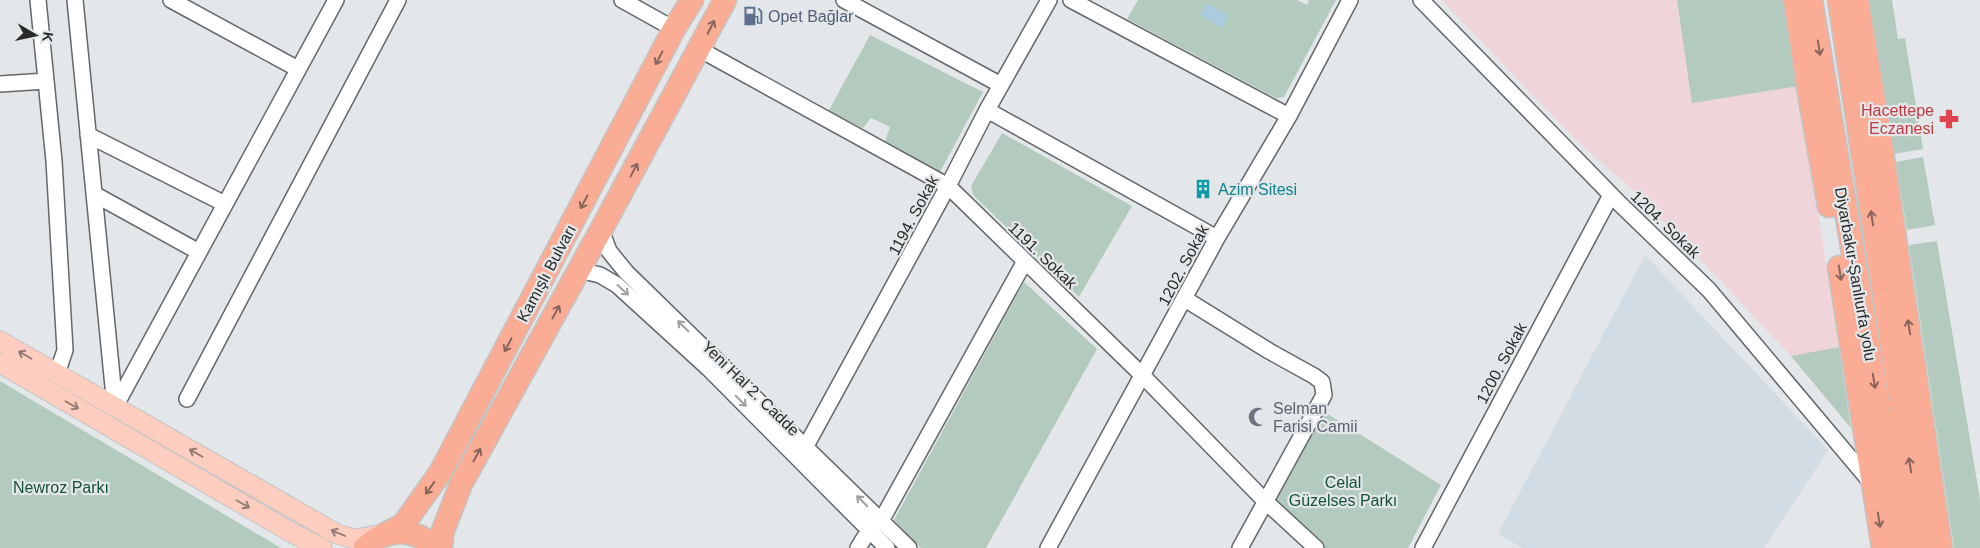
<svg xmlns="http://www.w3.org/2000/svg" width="1980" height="548" font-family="Arial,sans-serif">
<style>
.built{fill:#d2dce4}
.medical{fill:#efd5d9}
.green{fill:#b3cbbf}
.water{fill:#acd}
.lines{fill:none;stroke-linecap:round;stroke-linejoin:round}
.minor-casing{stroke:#65676a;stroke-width:18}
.major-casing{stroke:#c3c4c4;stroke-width:21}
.highway-casing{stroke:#c3c4c4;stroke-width:25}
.minor{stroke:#fff;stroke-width:15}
.major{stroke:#fdcdbf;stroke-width:19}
.highway{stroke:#fbac95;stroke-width:22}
.oneway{stroke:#88655b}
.oneway2{stroke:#9fa0a0}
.oneway3{stroke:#937c75}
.labels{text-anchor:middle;stroke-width:4.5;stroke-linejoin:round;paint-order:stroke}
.service-label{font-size:16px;fill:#4e5e75;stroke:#e3e7e9;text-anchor:start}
.health-label{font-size:16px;fill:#be3a42;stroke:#e3e7e9;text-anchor:end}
.culture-label{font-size:16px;fill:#0d838f;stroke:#e3e7e9;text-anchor:start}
.street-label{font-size:16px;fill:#292b2b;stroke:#e3e7e9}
.worship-label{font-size:16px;fill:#5b616d;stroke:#e3e7e9;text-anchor:start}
.park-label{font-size:16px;fill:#14523b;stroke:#e3e7e9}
</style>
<rect width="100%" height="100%" fill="#e3e7e9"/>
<path class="built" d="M1645,255L1828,450L1764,548H1523L1498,534Z"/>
<path class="medical" d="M1441,0H1786L1851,428L1791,356L1716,276L1634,191L1579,143Z"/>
<path class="green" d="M1138,0H1297L1307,5L1309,0H1336L1284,97L1276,98L1127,19Z
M1677,0H1786L1799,86L1692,103Z
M1868,0H1892L1898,39L1905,38L1923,149L1893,154Z
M870,35L983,92L940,172L885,141L890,127L871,118L863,128L828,112Z
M1002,133L1132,206L1079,297L973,195L971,186Z
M1923,157L1935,225L1907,230L1896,162Z
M1937,241L1980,500V548H1954L1909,245Z
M1024,282L1097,349L986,548H921L894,520Z
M1839,347L1851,428L1791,356Z
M0,381L281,548H0Z
M1323,411L1441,485L1408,548H1322L1269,504Z"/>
<path class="water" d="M1207,3L1229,16L1222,28L1200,15Z"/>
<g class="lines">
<defs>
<path id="minor" d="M38,0L54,161L65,350L57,374
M75,0L115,407
M171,0L298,69
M622,0L674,29
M844,0L1001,85
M1071,0L1289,116
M1421,0L1621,205L1709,290L1873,485
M699,49L948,186L1143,376L1265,501L1316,548
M0,84L46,81
M987,110L1217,238
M88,135L225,204
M94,194L199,252
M601,230L609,251L626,272L909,548
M579,270L600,275L617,285L708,368L887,548
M1185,299L1269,351L1314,376L1322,382L1324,395L1240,548
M187,399L398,0
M115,407L336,0
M806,446L948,186L987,110L1049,0
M881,521L1025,261
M858,548L869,530
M1048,548L1217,238L1289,116L1350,0
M1423,548L1611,195"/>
<path id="major" d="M0,341L337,534L355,539L384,534
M0,363L294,534L322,548"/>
<path id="highway" d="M1795,0L1810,99L1829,206
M1811,0L1902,548
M1839,0L1923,548
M1857,0L1878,124L1941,548
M1839,267L1883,548
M385,534L403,525L440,473L674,29L692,0
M365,548C385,528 415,527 435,548
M441,548L442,533L461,484L601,230L725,0"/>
</defs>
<use href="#minor" class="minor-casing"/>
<use href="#major" class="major-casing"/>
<use href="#highway" class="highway-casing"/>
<use href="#minor" class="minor"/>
<use href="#major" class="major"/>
<use href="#highway" class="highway"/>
</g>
<defs><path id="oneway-shaft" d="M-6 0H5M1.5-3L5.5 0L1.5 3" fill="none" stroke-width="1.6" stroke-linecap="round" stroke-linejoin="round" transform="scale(1.25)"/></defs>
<g class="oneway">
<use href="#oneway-shaft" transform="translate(711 27) rotate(-63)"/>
<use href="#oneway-shaft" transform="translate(1819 48) rotate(81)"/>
<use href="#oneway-shaft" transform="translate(659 58) rotate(118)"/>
<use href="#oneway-shaft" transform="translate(634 170) rotate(-62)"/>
<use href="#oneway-shaft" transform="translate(584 202) rotate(118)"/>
<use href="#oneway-shaft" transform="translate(1872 218) rotate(-98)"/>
<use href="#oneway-shaft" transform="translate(1840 273) rotate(81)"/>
<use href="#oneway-shaft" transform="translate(556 312) rotate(-61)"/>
<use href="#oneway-shaft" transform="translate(1909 327) rotate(-99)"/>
<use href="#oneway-shaft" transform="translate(508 345) rotate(118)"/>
<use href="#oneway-shaft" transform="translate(1874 381) rotate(80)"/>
<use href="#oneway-shaft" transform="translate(477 455) rotate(-61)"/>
<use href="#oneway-shaft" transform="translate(1910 465) rotate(-99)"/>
<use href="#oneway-shaft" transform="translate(430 488) rotate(126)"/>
<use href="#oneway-shaft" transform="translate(1879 520) rotate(81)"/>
</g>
<g class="oneway2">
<use href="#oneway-shaft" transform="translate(623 290) rotate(42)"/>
<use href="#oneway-shaft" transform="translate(683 326) rotate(-136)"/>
<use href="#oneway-shaft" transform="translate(741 401) rotate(45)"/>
<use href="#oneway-shaft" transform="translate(862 501) rotate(-135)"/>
</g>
<g class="oneway3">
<use href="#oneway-shaft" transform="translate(25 355) rotate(-150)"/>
<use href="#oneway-shaft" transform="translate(72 405) rotate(30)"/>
<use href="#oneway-shaft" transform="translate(196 453) rotate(-150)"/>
<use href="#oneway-shaft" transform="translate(243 504) rotate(30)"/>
<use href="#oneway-shaft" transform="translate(338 533) rotate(-157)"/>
</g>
<defs>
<symbol id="fuel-bare" viewBox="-9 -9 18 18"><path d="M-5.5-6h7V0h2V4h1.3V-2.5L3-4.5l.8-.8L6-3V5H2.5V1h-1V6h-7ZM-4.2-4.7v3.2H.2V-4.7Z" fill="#5c6f8a" stroke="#e3e7e9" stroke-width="2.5" paint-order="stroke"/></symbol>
<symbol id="pharmacy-bare" viewBox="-9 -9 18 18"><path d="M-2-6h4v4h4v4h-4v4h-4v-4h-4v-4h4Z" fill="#e0444e" stroke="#e3e7e9" stroke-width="2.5" paint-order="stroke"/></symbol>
<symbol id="building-bare" viewBox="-9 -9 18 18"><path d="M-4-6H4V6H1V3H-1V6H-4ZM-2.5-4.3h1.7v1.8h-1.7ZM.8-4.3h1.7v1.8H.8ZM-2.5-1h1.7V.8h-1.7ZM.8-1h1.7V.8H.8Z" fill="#0f9aa8" stroke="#e3e7e9" stroke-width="2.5" paint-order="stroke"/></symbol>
<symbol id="mosque-bare" viewBox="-9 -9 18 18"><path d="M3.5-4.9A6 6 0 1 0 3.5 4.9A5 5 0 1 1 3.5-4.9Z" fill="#6b7280" stroke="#e3e7e9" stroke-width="2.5" paint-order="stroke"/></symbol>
</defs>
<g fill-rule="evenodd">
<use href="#fuel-bare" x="739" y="2" width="28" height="28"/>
<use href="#pharmacy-bare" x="1935" y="105" width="28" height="28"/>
<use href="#building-bare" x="1189" y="175" width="28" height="28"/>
<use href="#mosque-bare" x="1244" y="403" width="28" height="28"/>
</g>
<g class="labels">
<g class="service-label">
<text x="768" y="22">Opet Bağlar</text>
</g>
<g class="health-label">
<text x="1934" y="116">Hacettepe<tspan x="1934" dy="18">Eczanesi</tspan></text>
</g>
<g class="culture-label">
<text x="1218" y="195">Azim Sitesi</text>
</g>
<g class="street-label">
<text transform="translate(913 215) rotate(-62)" y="6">1194. Sokak</text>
<text transform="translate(1666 224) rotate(44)" y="6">1204. Sokak</text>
<text transform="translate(1043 255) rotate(44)" y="6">1191. Sokak</text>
<text transform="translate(1183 265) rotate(-62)" y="6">1202. Sokak</text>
<text transform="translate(546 273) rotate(-62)" y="6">Kamışlı Bulvarı</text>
<text transform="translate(1856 274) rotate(80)" y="6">Diyarbakır-Şanlıurfa yolu</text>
<text transform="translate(1501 363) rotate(-62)" y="6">1200. Sokak</text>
<text transform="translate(751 388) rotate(44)" y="6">Yeni Hal 2. Cadde</text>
</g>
<g class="worship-label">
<text x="1273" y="414">Selman<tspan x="1273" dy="18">Farisi Camii</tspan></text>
</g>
<g class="park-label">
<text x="1343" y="488">Celal<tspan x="1343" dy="18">Güzelses Parkı</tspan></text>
<text x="61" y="493">Newroz Parkı</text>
</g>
</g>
<g transform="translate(35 35) rotate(99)" stroke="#e3e7e9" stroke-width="4" paint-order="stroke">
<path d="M0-4L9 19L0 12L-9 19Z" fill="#292b2b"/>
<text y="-8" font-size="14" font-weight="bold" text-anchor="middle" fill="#292b2b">K</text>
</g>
</svg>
